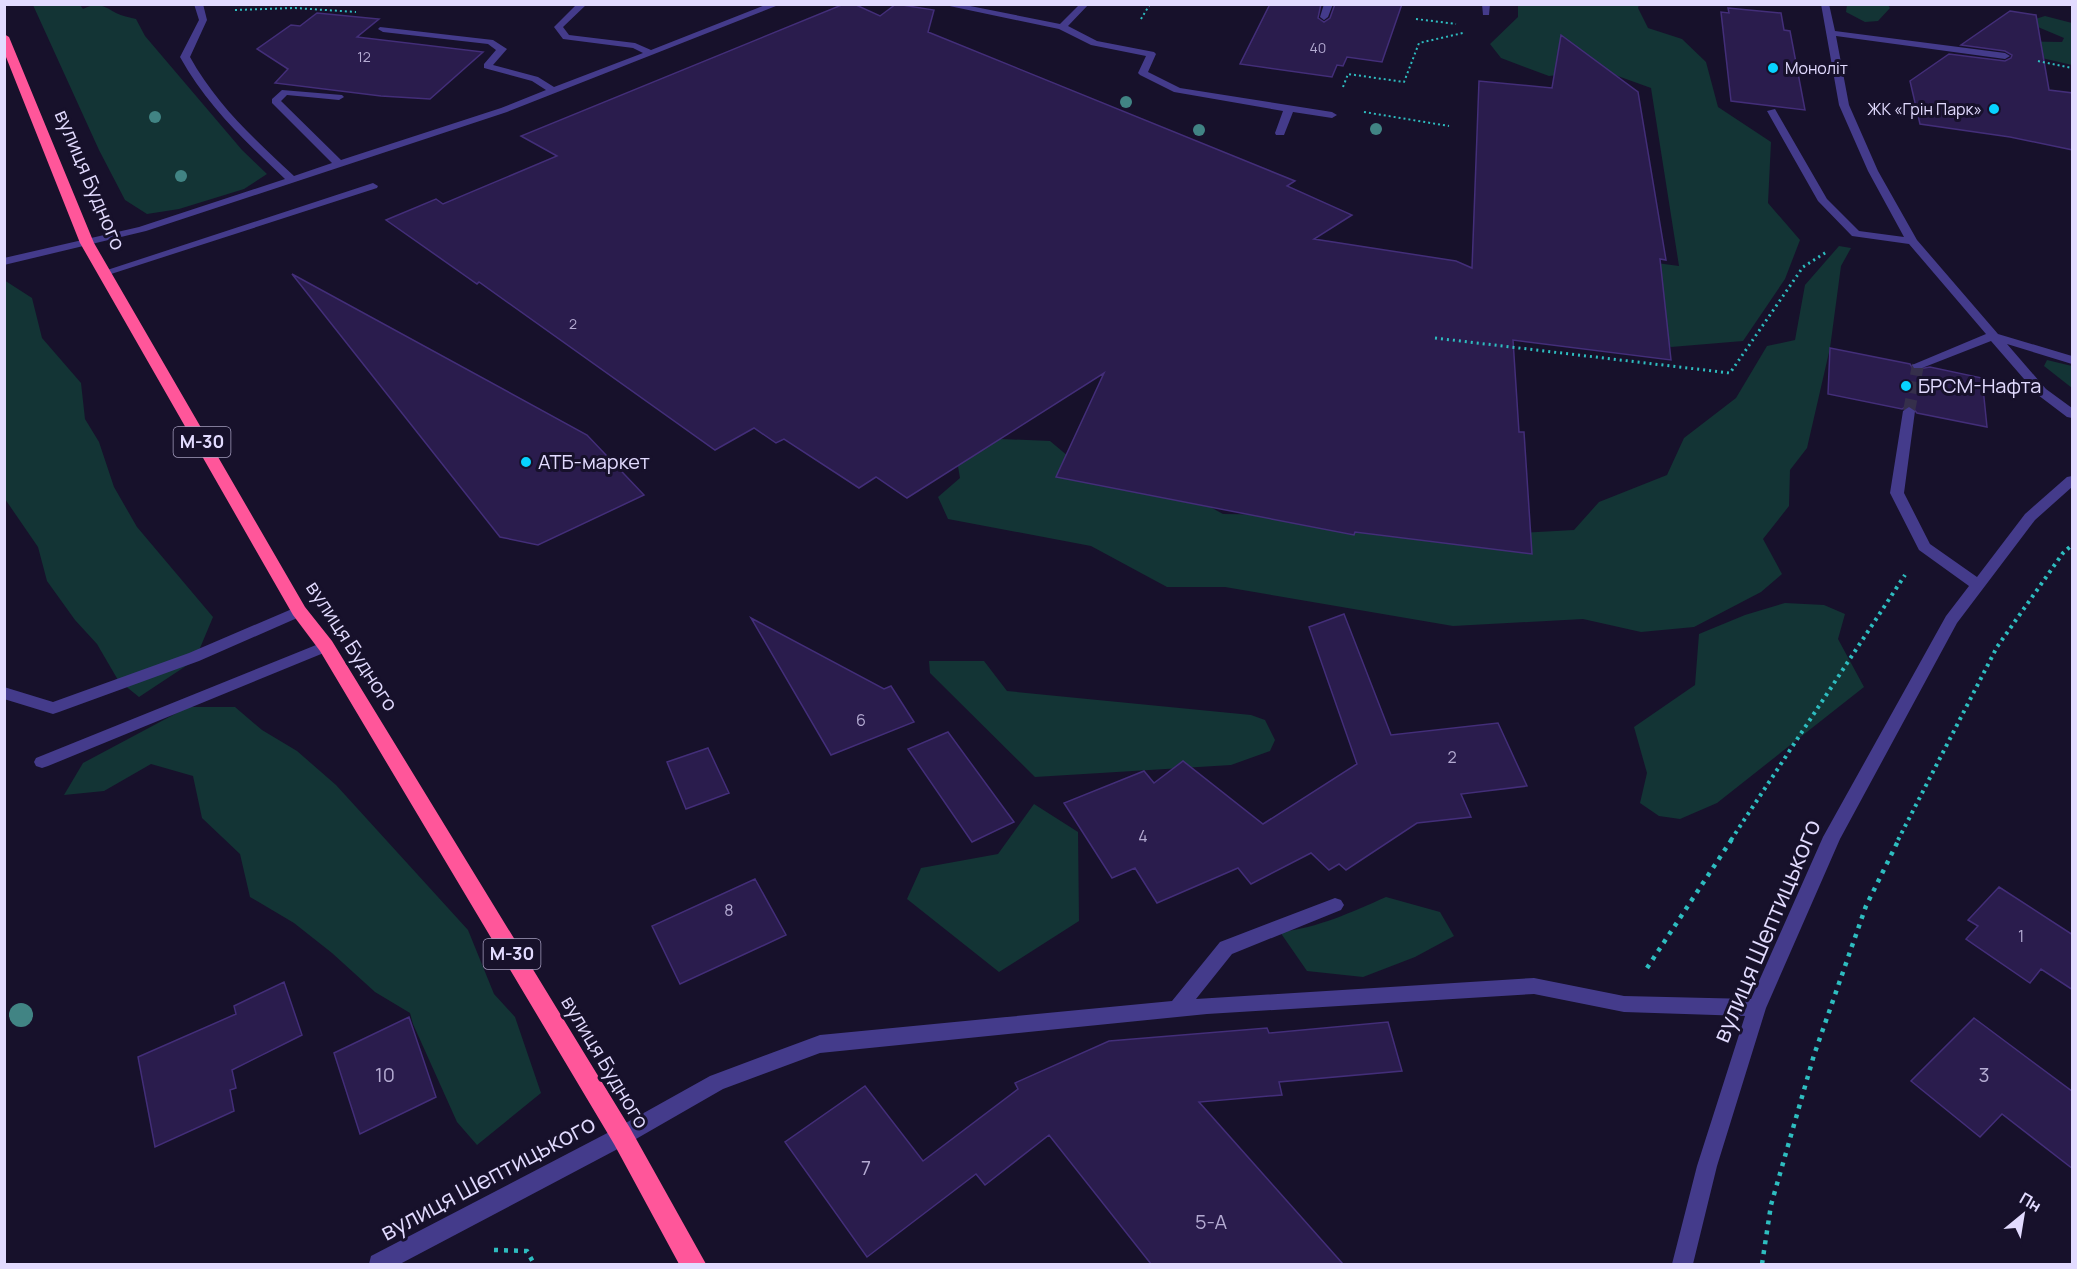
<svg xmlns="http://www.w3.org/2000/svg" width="2077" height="1269" font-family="Manrope,sans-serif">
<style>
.green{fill:#133435}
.building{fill:#2a1c4d;stroke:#432e79;stroke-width:1.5}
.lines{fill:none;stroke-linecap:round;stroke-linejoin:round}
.minor-tunnel{stroke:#352f4b;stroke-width:12;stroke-dasharray:12 6;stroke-linecap:butt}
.path-far3{stroke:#2ebdc0;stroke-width:2;stroke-dasharray:2 3;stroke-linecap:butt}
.path-far2{stroke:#2ebdc0;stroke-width:3;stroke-dasharray:2 4;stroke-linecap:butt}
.path-far1{stroke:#2ebdc0;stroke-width:4;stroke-dasharray:3 4.5;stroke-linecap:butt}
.path{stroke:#2ebdc0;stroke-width:4.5;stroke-dasharray:4 6;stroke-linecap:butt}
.minor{fill:#443b8b;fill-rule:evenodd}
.highway{fill:#ff569a;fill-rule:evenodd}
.tree{fill:#418484}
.poi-dot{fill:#07d3ff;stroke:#17112b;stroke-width:2}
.labels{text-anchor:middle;stroke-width:6;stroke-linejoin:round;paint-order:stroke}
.far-number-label{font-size:14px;fill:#b4abd2}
.far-poi-label{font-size:16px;fill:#e2dbff;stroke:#17112b;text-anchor:start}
.number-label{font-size:16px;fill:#b4abd2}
.shield{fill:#17112b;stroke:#a59ebf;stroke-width:1.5}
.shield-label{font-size:18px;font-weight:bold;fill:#e2dbff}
.street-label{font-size:20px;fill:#e2dbff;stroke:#17112b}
.poi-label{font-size:20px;fill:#e2dbff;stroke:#17112b;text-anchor:start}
.near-number-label{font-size:20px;fill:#b4abd2}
.near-street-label{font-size:24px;fill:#e2dbff;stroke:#17112b}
</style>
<rect width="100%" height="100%" fill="#17112b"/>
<!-- green -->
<path class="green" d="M33 5H80L83 9C98 1 104 6 116 13 122 16 129 17 136 19L145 36 242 150 267 174 244 189 179 209 147 214 125 200 99 150Z
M1518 5H1639L1638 8 1648 28 1682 39 1706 62 1718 107 1771 142 1768 203 1800 240 1785 279 1743 341 1671 347 1616 312 1634 260 1679 266 1651 88 1615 75 1593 71 1549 76 1501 58 1490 44 1518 17Z
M1847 5H1888L1890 8 1878 21 1865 22 1846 12Z
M2045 16 2072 23V65L2016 52 2010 41 2062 42 2064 38 2026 22Z
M1839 246 1851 248 1841 266 1830 348 1807 448 1790 470 1789 506 1763 539 1782 574 1761 592 1694 627 1641 632 1583 619 1453 626 1225 587H1167L1091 546 948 519 938 497 960 478 953 437 1050 441 1093 477 1157 478 1223 514 1371 516 1502 534 1574 530 1599 502 1667 475 1684 438 1736 398 1767 346 1795 340 1805 285Z
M4 280 32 298 42 338 81 383 85 419 99 442 114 487 137 527 213 617 195 660 139 697 118 680 97 644 75 620 47 581 38 547 5 499Z
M2047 360 2072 366V388L2044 366Z
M1785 603 1824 605 1845 614 1838 639 1864 687 1717 803 1680 819 1659 816 1640 803 1647 773 1634 727 1695 685 1699 634 1745 615Z
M929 661H984L1007 691 1251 715 1265 720 1275 740 1270 751 1231 765 1035 777 930 673Z
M188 707H235L262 730 297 751 336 785 468 930 494 994 515 1017 541 1093 477 1145 457 1122 413 1024 410 1013 375 992 332 953 294 923 250 897 240 854 202 818 193 776 151 764 104 791 64 795 83 763Z
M1034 804 1078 832 1079 921 999 972 907 899 921 868 998 854Z
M1386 897 1440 912 1454 936 1415 957 1363 977 1307 971 1280 932C1318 928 1352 912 1386 897Z"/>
<!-- building -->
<path class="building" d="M844 4H854L880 16 896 4 934 10 928 32 1295 181 1287 186 1352 215 1314 239 1456 261 1472 268 1479 81 1552 88 1561 35 1638 92 1666 260 1660 259 1671 360 1513 340 1519 432H1524L1532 554 1355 532 1354 535 1056 477 1104 373 907 498 876 477 859 488 784 439 776 443 754 428 715 450 479 282 477 284 386 220 436 199 443 204 557 156 521 136Z
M1270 4H1321L1318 18 1324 22 1330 18 1335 4H1402L1382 62 1347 57 1343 66 1337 65 1332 77 1240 64Z
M1728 8 1781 13 1784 30 1790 31 1805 110 1731 101 1721 12 1729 13Z
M2010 11 2036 15 2049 90 2073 93V150L2010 137 1920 124 1910 81 1949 54 2005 61 2011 58 2012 55 2005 51 1961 45Z
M317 13 379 19 357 37 483 52 430 99 381 96 275 83 288 69 257 49 291 25 300 26Z
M292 274 587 435 644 495 538 545 500 537Z
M1830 348 1910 364 1914 370 1930 367 1982 378 1987 427 1917 413 1910 405 1902 409 1828 394Z
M1344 614 1391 735 1498 723 1527 786 1461 794 1471 817 1417 823 1346 870 1339 864 1329 870 1311 853 1251 884 1238 868 1157 903 1135 868 1112 878 1064 803 1144 771 1154 783 1183 761 1263 824 1357 764 1309 627Z
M751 618 884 689 891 686 914 722 831 755Z
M948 732 1014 822 972 842 908 749Z
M708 748 729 793 686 809 667 762Z
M755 879 786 935 680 984 652 926Z
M1999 887 2073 935V990L2041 969 2030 983 1966 939 1978 926 1968 920Z
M284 982 302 1035 232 1070 236 1088 230 1090 234 1111 155 1147 138 1057 236 1014 234 1006Z
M409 1017 436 1097 360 1134 334 1053Z
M1974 1018 2073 1092V1169L2002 1114 1980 1137 1911 1081Z
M1388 1022 1402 1071 1279 1082 1282 1095 1199 1102 1343 1264H1151L1049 1135 985 1185 976 1174 867 1257 785 1142 865 1086 923 1161 1018 1089 1015 1083 1109 1041 1267 1028 1269 1033Z"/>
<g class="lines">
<!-- minor-tunnel -->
<path class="minor-tunnel" d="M1909 411 1918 365"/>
<!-- path-far3 -->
<path class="path-far3" d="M235 10 295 8 356 12
M1141 19 1150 4
M1416 19 1456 24
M2038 61 2072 68
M1343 87 1348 74 1404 82 1419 43 1463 33
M1364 112 1449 126"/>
<!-- path-far2 -->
<path class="path-far2" d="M1435 338 1730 373 1803 267 1828 251"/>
<!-- path-far1 -->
<path class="path-far1" d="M1731 840 1905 575
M1898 840 1997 647 2063 553 2072 545"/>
<!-- path -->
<path class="path" d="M1647 968 1732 839
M494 1250 527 1251 534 1264
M1762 1264 1771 1205 1814 1055 1866 906 1899 839"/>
<!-- minor -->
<path class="minor" d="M194 4H203L207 20 190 57C216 104 254 139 294 176L332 163 272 103V99L282 90 342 95 344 97 339 100 287 95 281 101 341 160 501 108 546 90 532 81 484 68V64L496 50 488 44 383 32 378 29 380 27 493 40 507 49 493 65 538 77 554 87 643 53 633 48 563 39 554 27 577 4H587L563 27 569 35 635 43 651 50 768 4H781L507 112 146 231 4 265V258L139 227 285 179C245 141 207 106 180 57L199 20Z
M940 4H960L1060 24 1080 4H1089L1068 26 1097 41 1154 52 1156 54 1148 72 1180 88 1332 112 1337 115 1332 118 1293 112 1284 135H1276L1275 133 1283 111 1174 92 1140 75 1138 73 1146 56 1091 45 1059 29Z
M1324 4H1333L1328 17 1324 20 1320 17Z
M1482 4H1490L1489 15H1483Z
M1821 4H1829L1835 31 2005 53 2010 56 2005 59 1836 36 1849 105 1878 171 1917 240 1998 334 2072 356V364L2007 344 2046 389 2072 408V418L2067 417 2038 395 1991 341 1922 368H1914L1912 365 1986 334 1909 244 1852 236 1818 201 1767 111 1775 109 1827 199 1859 231 1904 237 1868 171 1839 105Z
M373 183 378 186 377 188 108 275 104 276 98 273Z
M1909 407 1915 411 1904 493 1930 544 1977 577 2025 514 2067 477 2072 476V487L2035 520 1957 623 1840 839 1766 1008 1717 1166 1693 1264H1672L1697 1166 1745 1016 1624 1012 1534 994 1207 1014 820 1053 723 1089 629 1143 400 1264H369L371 1256 615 1129 710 1076 820 1035 1172 1001 1220 942 1335 898 1341 900 1344 905 1341 910 1232 954 1196 999 1534 978 1624 996 1751 999 1823 837 1946 616 1969 586 1919 550 1890 493 1903 411Z
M299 606 304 607 306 611 304 615 199 661 59 712 53 714 4 699V687L53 702 189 653Z
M326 641 331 642 334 646 331 650 48 766 42 768 36 766 34 762 36 758Z"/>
<!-- highway -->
<path class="highway" d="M4 34 9 37 94 243 305 607 332 641 630 1128 706 1264H679L614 1144 320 651 293 615 80 243 4 52Z"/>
</g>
<!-- trees -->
<g class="tree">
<circle cx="1126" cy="102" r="6"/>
<circle cx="155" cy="117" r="6"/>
<circle cx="1376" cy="129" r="6"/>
<circle cx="1199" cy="130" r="6"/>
<circle cx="181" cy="176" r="6"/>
<circle cx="21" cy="1015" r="12"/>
</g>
<!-- markers -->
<g class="poi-dot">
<circle cx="1773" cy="68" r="6"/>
<circle cx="1994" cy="109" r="6"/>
<circle cx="1906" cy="386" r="6"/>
<circle cx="526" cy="462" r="6"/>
</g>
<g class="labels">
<!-- far-number labels -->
<g class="far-number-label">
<text x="1318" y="53">40</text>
<text x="364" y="62">12</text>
<text x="573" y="329">2</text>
</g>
<!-- far-poi labels -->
<g class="far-poi-label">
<text x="1785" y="74">Моноліт</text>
<text x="1982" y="115" text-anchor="end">ЖК «Грін Парк»</text>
</g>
<!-- number labels -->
<g class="number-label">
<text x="861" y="726">6</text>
<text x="1452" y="763">2</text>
<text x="1143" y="842">4</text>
<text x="729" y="916">8</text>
<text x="2021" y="942">1</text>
</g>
<!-- shield labels -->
<g class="shield">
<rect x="173.5" y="427" width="57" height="30" rx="4.5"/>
<rect x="483.5" y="939" width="57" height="30" rx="4.5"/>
</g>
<g class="shield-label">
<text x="202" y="448">М-30</text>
<text x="512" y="960">М-30</text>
</g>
<!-- street labels -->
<g class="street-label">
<text transform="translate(90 180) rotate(67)" y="7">вулиця Будного</text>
<text transform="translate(352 646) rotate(57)" y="7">вулиця Будного</text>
<text transform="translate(605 1062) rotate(59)" y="7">вулиця Будного</text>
</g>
<!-- poi labels -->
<g class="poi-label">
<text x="1918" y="393">БРСМ-Нафта</text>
<text x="538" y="469">АТБ-маркет</text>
</g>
<!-- near-number labels -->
<g class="near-number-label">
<text x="385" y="1082">10</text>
<text x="1984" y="1082">3</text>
<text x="866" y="1175">7</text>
<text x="1211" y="1229">5-А</text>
</g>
<!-- near-street labels -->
<g class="near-street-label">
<text transform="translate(1767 931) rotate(-67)" y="8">вулиця Шептицького</text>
<text transform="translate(488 1178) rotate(-28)" y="8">вулиця Шептицького</text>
</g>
</g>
<!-- border -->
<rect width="2077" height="1269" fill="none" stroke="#e2dbff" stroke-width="12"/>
<!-- north arrow -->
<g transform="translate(2023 1215) rotate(30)" stroke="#17112b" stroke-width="4.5" paint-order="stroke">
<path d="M0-4.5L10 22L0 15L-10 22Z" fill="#e2dbff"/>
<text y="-9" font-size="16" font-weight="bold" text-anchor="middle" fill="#e2dbff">Пн</text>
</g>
</svg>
